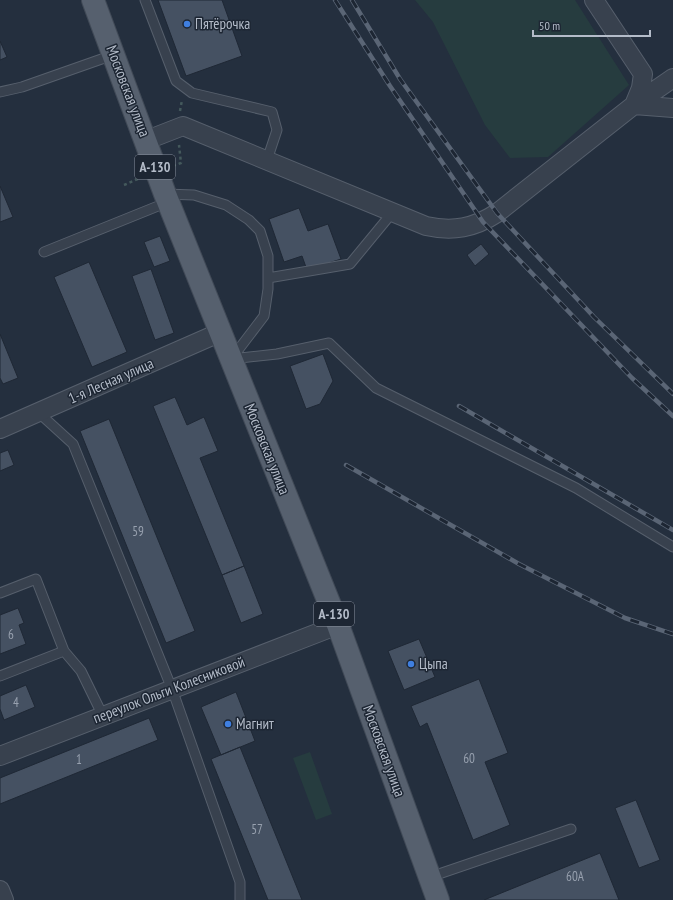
<svg xmlns="http://www.w3.org/2000/svg" width="673" height="900" font-family="'PT Sans Narrow',sans-serif">
<style>
.green{fill:#263c3f}
.building{fill:#455162;stroke:#1f2835}
.lines{fill:none;stroke-linecap:round;stroke-linejoin:round}
.service-casing{stroke:#565f6c;stroke-width:11}
.minor-casing{stroke:#565f6c;stroke-width:20}
.primary-casing{stroke:#414a57;stroke-width:24}
.path{stroke:#44595c;stroke-width:2.5;stroke-dasharray:3 3;stroke-linecap:butt}
.service{stroke:#38414e;stroke-width:9}
.minor{stroke:#38414e;stroke-width:18}
.primary{stroke:#56606e;stroke-width:22}
.rail-casing{stroke:#5a6575;stroke-width:4.5}
.rail{stroke:#1d2633;stroke-width:3;stroke-dasharray:9;stroke-linecap:butt}
.shop-dot{fill:#3f7fe0;stroke:#1d2633;stroke-width:1.5}
.labels{text-anchor:middle;stroke-width:3;stroke-linejoin:round;paint-order:stroke}
.number-label{font-size:13px;fill:#98a1af}
.shield{fill:#1d2633;stroke:#878f9c;stroke-width:1}
.shield-label{font-size:14px;font-weight:bold;fill:#b4bcc9}
.poi-label{font-size:15px;fill:#b4bcc9;stroke:#1d2633;text-anchor:start}
.street-label{font-size:15px;fill:#b4bcc9;stroke:#1d2633}
</style>
<rect width="100%" height="100%" fill="#242f3e"/>
<!-- green -->
<path class="green" d="M415 0H575L629 85 548 157 510 158 485 125 433 22Z
M310 752 332 814 316 820 293 758Z"/>
<!-- building -->
<path class="building" d="M158 0H222L242 56 186 76Z
M0 41 7 57 0 60Z
M0 186 13 217 0 222Z
M299 208 308 231 328 224 341 259 307 270 302 256 284 262 269 219Z
M160 236 170 261 154 267 144 242Z
M481 244 489 254 475 266 467 255Z
M89 262 127 352 92 367 54 277Z
M151 269 174 333 155 340 132 276Z
M0 334 18 378 3 384 0 378Z
M323 354 333 381 320 404 306 409 290 366Z
M175 397 187 425 204 417 218 451 200 458 244 566 222 575 153 406Z
M109 419 195 631 166 643 80 431Z
M8 450 14 465 0 471V453Z
M244 566 263 614 241 623 222 575Z
M18 608 24 623 19 625 26 644 0 654V615Z
M419 639 435 677 404 690 388 651Z
M479 679 508 753 485 762 510 825 473 840 427 723 420 727 411 706Z
M26 685 35 707 4 720 0 709V696Z
M236 692 255 741 221 755 201 707Z
M149 718 158 740 0 804V778Z
M240 747 302 900H268L211 759Z
M636 800 660 860 639 868 615 808Z
M600 853 619 900H484Z"/>
<g class="lines">
<!-- service casing -->
<g class="service-casing">
<path id="service" d="M145 0 176 81 192 93 272 112 277 130 267 160
M0 92 22 87 113 55
M165 194 194 195 226 205 249 220 260 231 268 256V289L264 316 232 358
M44 252 168 202
M268 278 350 264 392 213
M231 359 277 354 329 343 376 388 576 488 673 547
M39 413 73 444 172 689 240 882V900
M0 593 36 579 64 651 0 676
M64 651 81 671 103 716
M430 877 571 829"/>
</g>
<!-- minor casing -->
<g class="minor-casing">
<path id="minor" d="M594 0 643 74 641 88 634 105
M634 105 673 108
M147 140 183 126 426 226C453 232 474 228 497 213L634 105 673 78
M0 429 221 332
M0 756 338 625
M0 890 4 900"/>
</g>
<!-- primary casing -->
<g class="primary-casing">
<path id="primary" d="M93 0 165 194 338 625 438 900"/>
</g>
<!-- path -->
<path class="path" d="M180 111 182 100
M173 166 181 163 179 145
M124 185 140 178"/>
<!-- service -->
<use href="#service" class="service"/>
<!-- minor -->
<use href="#minor" class="minor"/>
<!-- primary -->
<use href="#primary" class="primary"/>
<!-- rail casing -->
<g class="rail-casing">
<path id="rail" d="M335 0 390 86 483 222 632 378 673 416
M352 0 400 79 497 213 594 317 673 394
M459 406 673 530
M346 465 519 564 625 618 673 634"/>
</g>
<!-- rail -->
<use href="#rail" class="rail"/>
</g>
<!-- markers -->
<g class="shop-dot">
<circle cx="187" cy="24" r="4"/>
<circle cx="411" cy="664" r="4"/>
<circle cx="228" cy="724" r="4"/>
</g>
<g class="labels">
<!-- number labels -->
<g class="number-label">
<text x="138" y="536">59</text>
<text x="11" y="639">6</text>
<text x="16" y="707">4</text>
<text x="469" y="763">60</text>
<text x="79" y="764">1</text>
<text x="257" y="834">57</text>
<text x="575" y="881">60А</text>
</g>
<!-- shield labels -->
<g class="shield">
<rect x="135" y="155" width="40" height="24" rx="3"/>
<rect x="314" y="602" width="40" height="24" rx="3"/>
</g>
<g class="shield-label">
<text x="155" y="172">А-130</text>
<text x="334" y="619">А-130</text>
</g>
<!-- poi labels -->
<g class="poi-label">
<text x="195" y="29">Пятёрочка</text>
<text x="419" y="669">Цыпа</text>
<text x="236" y="729">Магнит</text>
</g>
<!-- street labels -->
<g class="street-label">
<text transform="translate(128 91) rotate(69)" y="5">Московская улица</text>
<text transform="translate(111 381) rotate(-24)" y="5">1-я Лесная улица</text>
<text transform="translate(267 449) rotate(68)" y="5">Московская улица</text>
<text transform="translate(169 690) rotate(-21)" y="5">переулок Ольги Колесниковой</text>
<text transform="translate(384 751) rotate(70)" y="5">Московская улица</text>
</g>
</g>
<!-- scale -->
<path d="M533 30v6h117v-6" fill="none" stroke="#b4bcc9" stroke-width="2"/>
<text x="539" y="30" font-size="12" fill="#b4bcc9" stroke="#1d2633" stroke-width="3" paint-order="stroke">50 m</text>
</svg>
